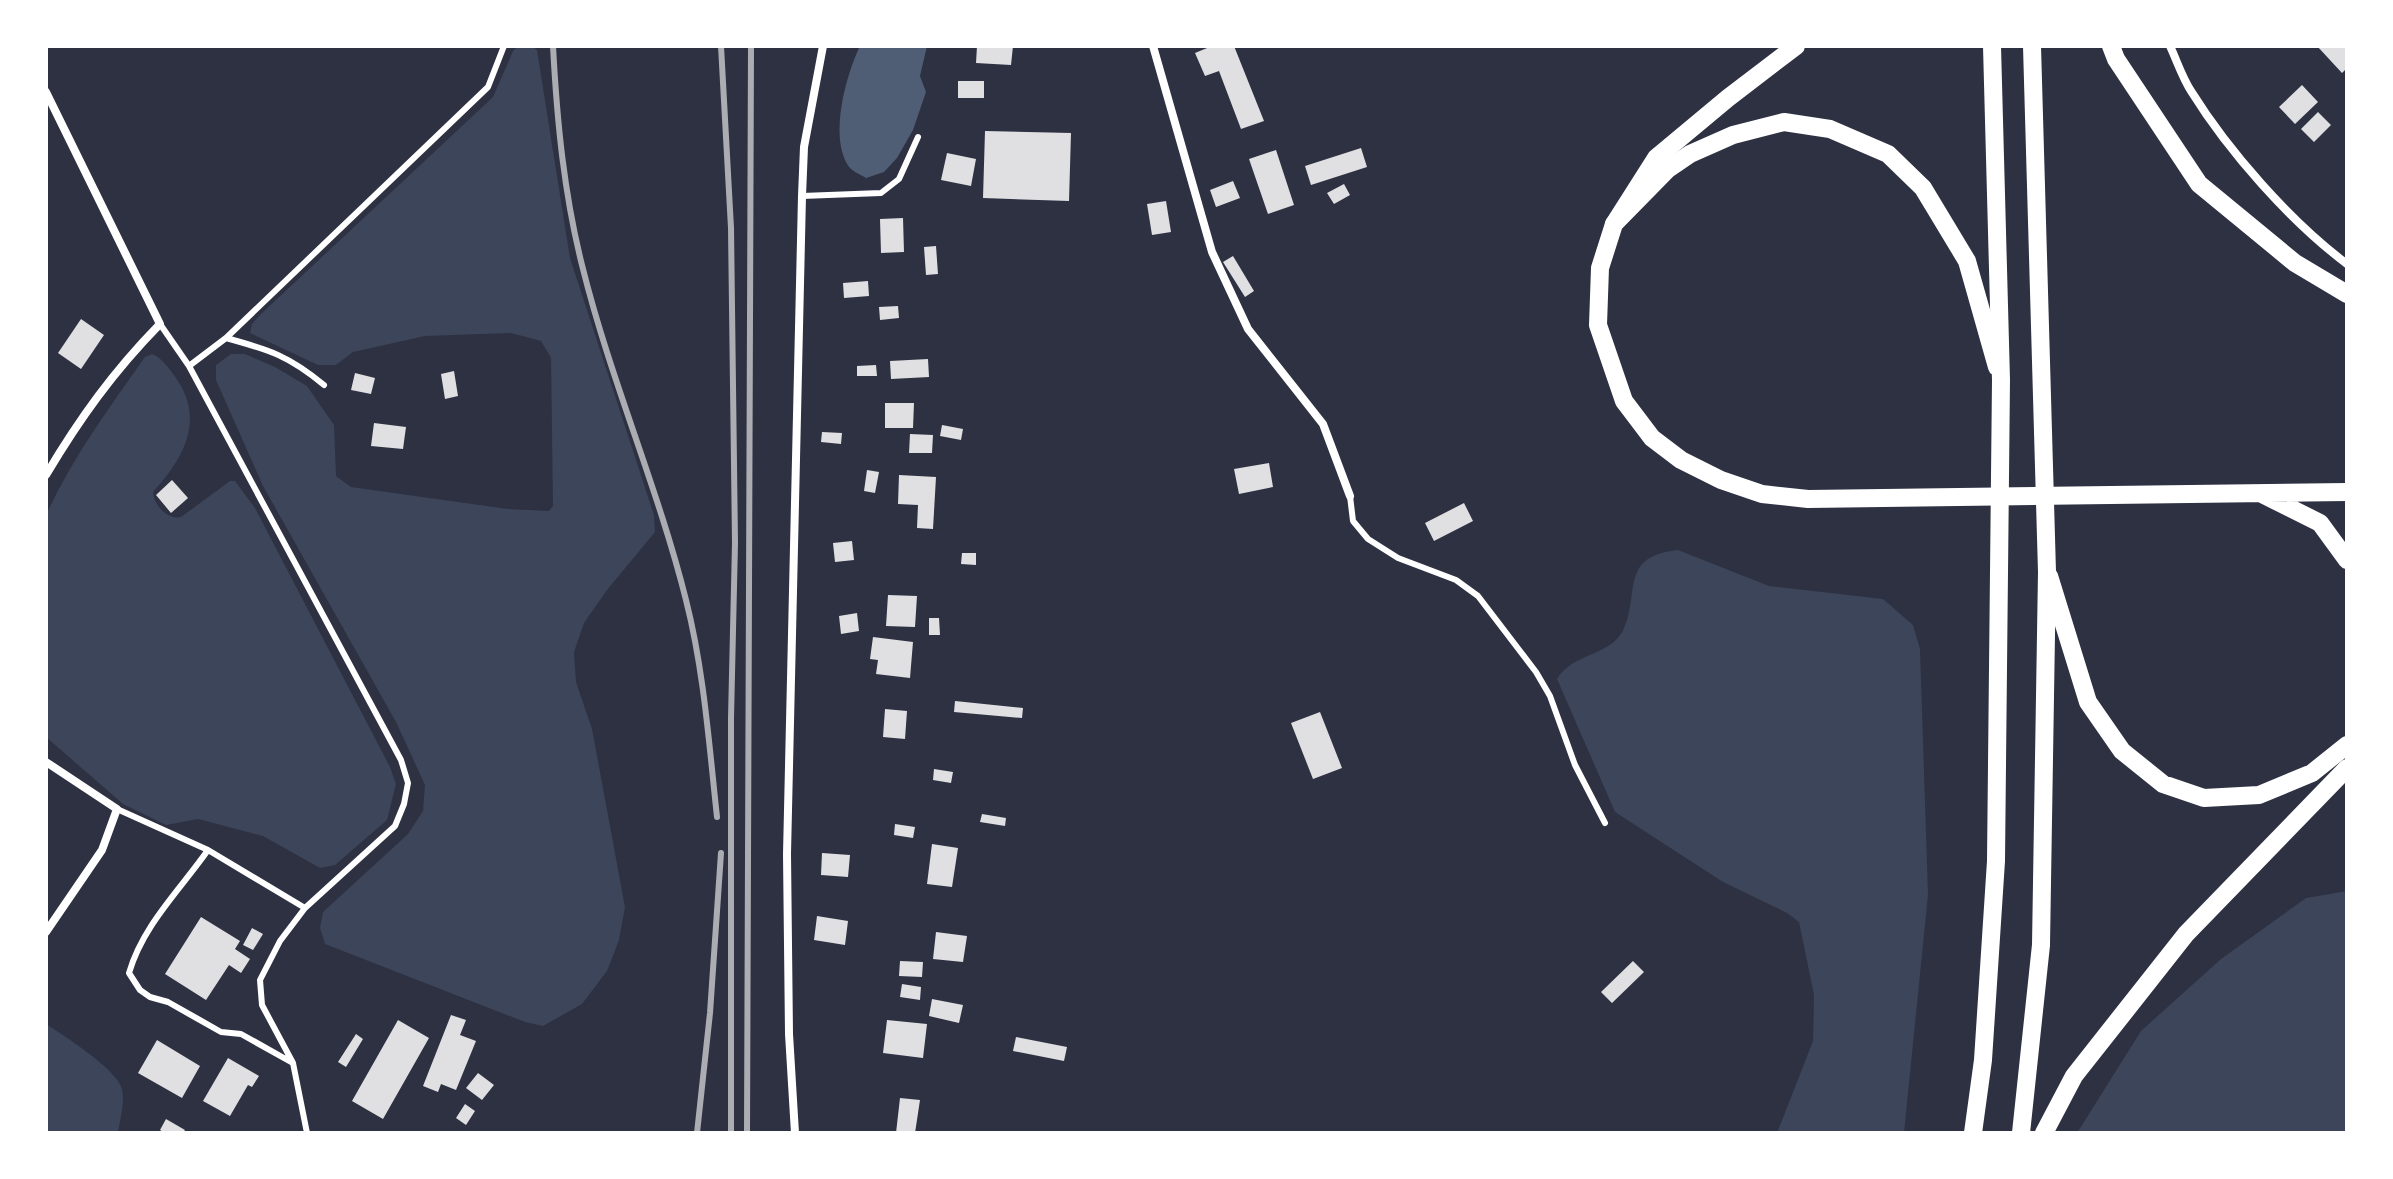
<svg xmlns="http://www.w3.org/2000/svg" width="2393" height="1179" font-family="Arial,sans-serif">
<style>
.green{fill:#3c4559}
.water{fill:#4f5d75}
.building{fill:#e0e0e3}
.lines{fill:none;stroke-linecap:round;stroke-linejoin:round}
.service{stroke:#fff;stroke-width:6}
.minor{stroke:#fff;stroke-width:8}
.primary{stroke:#fff;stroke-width:18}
.trunk{stroke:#fff;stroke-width:18}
.rail{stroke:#abadb3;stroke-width:6}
</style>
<rect width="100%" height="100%" fill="#2d3142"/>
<!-- green -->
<path class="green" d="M518 46H532L537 50 570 258 654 515 655 532 607 590 584 623 574 652 576 682 592 729 625 907 619 940 607 971 582 1004 543 1026 525 1022 325 944 320 928 323 912 408 834 423 811 425 785 396 722 263 486 216 380V365L231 354H245L275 367 307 386 334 425 336 476 351 487 508 509 549 511 553 506 551 358 541 341 511 333 425 336 353 352 336 365H318L250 333 252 324 261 314 493 97 513 51Z
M152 354C162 358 167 366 174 375 206 418 185 457 153 492 154 505 167 520 181 517L230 481H235L255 508 390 767 396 784 387 820 335 865 320 868 263 836 198 819 166 825 123 804 46 737V515C72 458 109 408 145 357Z
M1678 550 1769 586 1883 599 1913 625 1920 649 1928 895 1904 1133H1777L1813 1041 1814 995 1799 922 1787 913 1723 882 1615 812 1557 679C1573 652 1613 656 1624 628 1640 593 1619 556 1678 550Z
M2347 891V1133H2077L2141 1031 2221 959 2306 898Z
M46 1024C63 1035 118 1070 122 1089 125 1104 120 1119 118 1133H46Z"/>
<!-- water -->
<path class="water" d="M860 46H927L920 76 926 92 913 130 897 158 884 172 866 178C861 175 854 172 850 168 828 139 846 75 860 46Z"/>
<!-- building -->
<path class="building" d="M977 46H1013L1011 65 976 63Z
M1212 46H1234L1264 121 1241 129 1219 71 1205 76 1195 53Z
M2317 46H2347V68L2342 73Z
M958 81H984V98H958Z
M2302 85 2318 102 2295 124 2279 107Z
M2318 112 2331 125 2314 142 2301 129Z
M985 131 1071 133 1069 201 983 198Z
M1361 148 1367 167 1311 185 1305 166Z
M1276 150 1294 205 1268 214 1249 159Z
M947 153 976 159 971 186 941 180Z
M1233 181 1240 198 1216 207 1210 190Z
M1344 184 1350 195 1334 204 1327 193Z
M1166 201 1171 232 1152 235 1147 204Z
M903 218 904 252 881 253 880 219Z
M936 246 938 274 926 275 924 247Z
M1233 256 1254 291 1245 297 1223 262Z
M868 281 869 296 844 298 843 283Z
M898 306 899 318 880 320 879 307Z
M81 319 104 335 81 369 58 353Z
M928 359 929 377 891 379 890 361Z
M876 365 877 376H857V366Z
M454 371 458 396 445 399 441 374Z
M355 373 375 378 371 394 351 390Z
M885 403H914L913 428H885Z
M374 423 406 427 403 449 371 446Z
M942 425 963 429 961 440 940 436Z
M822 432 842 433 841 444 821 442Z
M910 434 933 435 932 453H909Z
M1269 463 1273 487 1239 494 1234 469Z
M867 470 879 472 875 493 864 491Z
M899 475 936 477 933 529 917 528 918 505 898 504Z
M172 480 188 498 171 513 156 495Z
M1464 503 1473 521 1434 541 1425 523Z
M852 541 854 560 835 562 833 543Z
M962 553H976V565L961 564Z
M888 595 917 596 915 627 886 626Z
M857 613 859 631 841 634 839 616Z
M929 618H939L940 635H929Z
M873 637 913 642 910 678 876 674 878 660 870 659Z
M955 701 1023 708 1022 718 954 712Z
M885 709 907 711 905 739 883 737Z
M1320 712 1342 768 1313 779 1291 723Z
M934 769 953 772 951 783 933 780Z
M982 814 1006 818 1005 826 980 822Z
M895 824 915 827 913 838 894 835Z
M932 844 958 848 952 887 927 884Z
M822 853 850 855 848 877 821 875Z
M817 916 848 921 845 945 814 940Z
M201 917 240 941 235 949 250 959 241 973 229 965 206 1000 165 974Z
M252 928 263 934 253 950 243 945Z
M936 932 967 936 963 962 933 959Z
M900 961 923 962 922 977 899 976Z
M1633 961 1644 972 1612 1003 1601 992Z
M902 984 921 987 920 1000 900 997Z
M932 999 963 1005 959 1023 929 1016Z
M451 1015 466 1020 460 1035 476 1041 456 1090 441 1084 438 1092 423 1086Z
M398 1020 429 1038 383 1119 352 1101Z
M887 1020 927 1024 923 1058 883 1053Z
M356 1034 363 1039 346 1067 338 1062Z
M1016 1037 1067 1047 1064 1061 1013 1051Z
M157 1040 200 1066 182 1098 138 1073Z
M228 1058 259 1076 252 1087 248 1085 230 1116 203 1101Z
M478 1073 494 1085 482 1100 466 1088Z
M900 1098 920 1100 915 1133H896Z
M465 1104 475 1111 466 1125 456 1118Z
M166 1119 185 1130 183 1133H165L160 1130Z"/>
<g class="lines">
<!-- service -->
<path class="service" d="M802 196 881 193 899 179 918 137
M160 324 189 366 401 760 408 783 404 804 395 826 305 908 280 941 260 980 262 1005 293 1063 307 1133
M226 338C270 350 289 356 324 385
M189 366 226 338 488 87 504 46
M1350 496 1353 521 1368 539 1398 558 1456 580 1478 596 1536 672 1550 696 1575 765 1605 823
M117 809 208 850 305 908
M208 850C180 890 143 925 129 973L140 990 150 997 168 1002 221 1032 241 1034 291 1062"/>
<!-- minor -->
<path class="minor" d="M1153 46 1212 252 1248 329 1323 424 1350 496
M2170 46C2177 61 2182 77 2191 91 2229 152 2290 221 2347 264
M46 92 160 324C113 372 80 418 46 475
M46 762 117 809 102 850 46 932
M795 1133 789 1034 787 854 802 196 804 147 823 46"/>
<!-- primary -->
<path class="primary" d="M2111 46 2116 59 2199 184 2295 263 2347 294
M1997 367 1967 261 1923 188 1888 154 1830 129 1784 122 1733 135 1690 154 1668 169 1614 224 1600 268 1598 325 1624 401 1652 438 1681 460 1721 480 1762 494 1808 499 2347 492
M2262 494 2320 523 2347 560
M2049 576 2088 702 2122 751 2163 784 2204 798 2259 795 2312 773 2347 745"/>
<!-- trunk -->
<path class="trunk" d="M1614 224 1656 158 1728 98 1796 46
M1973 1133 1983 1060 1996 861 2001 380 1992 46
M2021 1133 2041 945 2047 572 2032 46
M2044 1133 2074 1076 2186 934 2347 768"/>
<!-- rail -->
<path class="rail" d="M553 46C557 121 564 195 583 269 611 381 658 488 686 600 704 671 709 744 717 817
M721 46 731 228 735 543 731 718V1133
M697 1133 710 1013 721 853
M747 1133 751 46"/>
</g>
<!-- border -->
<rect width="2393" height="1179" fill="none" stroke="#ffffff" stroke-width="96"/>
</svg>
